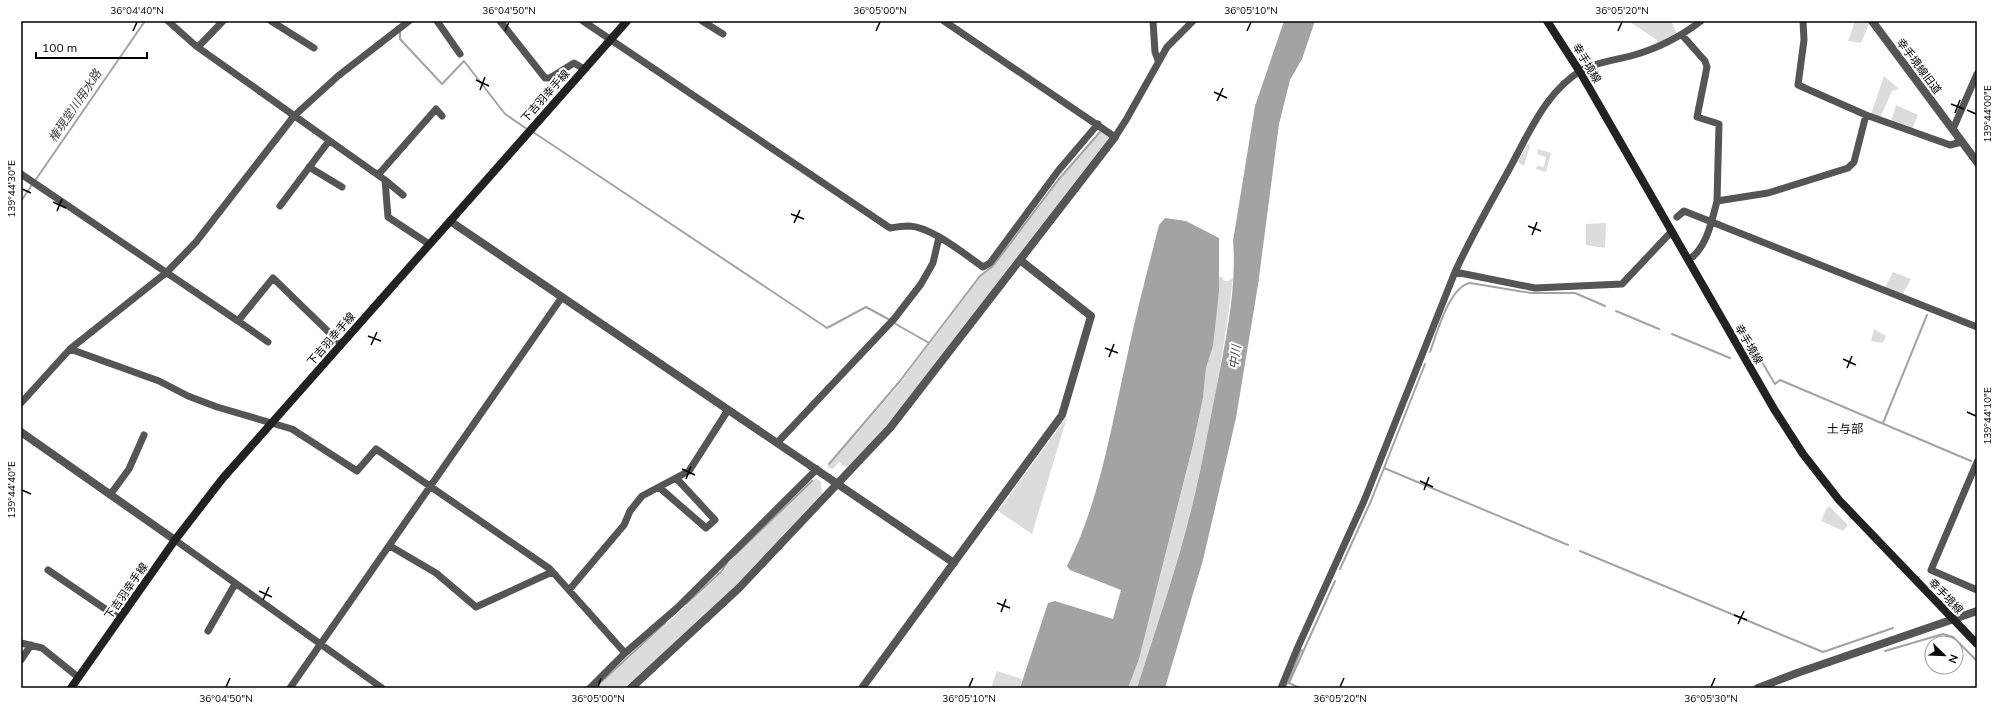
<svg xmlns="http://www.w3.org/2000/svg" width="1998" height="709" font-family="Mulish,'Noto Sans JP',sans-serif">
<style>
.green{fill:#dcdcdc}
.water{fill:#a3a3a3}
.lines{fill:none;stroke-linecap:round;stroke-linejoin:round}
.stream{stroke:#a3a3a3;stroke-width:2}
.minor{stroke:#555;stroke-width:7}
.tertiary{stroke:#555;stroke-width:8}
.secondary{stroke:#222;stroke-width:8}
.ticks{fill:none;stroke:#000;stroke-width:1.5}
.labels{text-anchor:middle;stroke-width:4;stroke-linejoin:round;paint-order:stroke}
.street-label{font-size:11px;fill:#000;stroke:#fff}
.water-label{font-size:12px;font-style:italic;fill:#444;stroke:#fff}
.neighbourhood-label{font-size:12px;fill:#000;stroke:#fff}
.neatline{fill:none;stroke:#000;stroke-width:1.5}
.ticks-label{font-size:10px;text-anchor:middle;fill:#000}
</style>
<rect width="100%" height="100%" fill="#fff"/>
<!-- green -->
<path class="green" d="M1631 21H1671L1677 34 1658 44 1657 40 1630 22Z
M1855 21H1867L1869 24 1861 43 1848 41Z
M1884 76 1899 89 1892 91 1880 118 1871 114Z
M1896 105 1918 115 1912 129 1891 121Z
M1102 131 1107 135 1108 139 886 427 847 468 839 462 833 469 827 467 898 386 981 276 994 266 1055 185Z
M1528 144 1530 145 1524 166 1518 162Z
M1538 149 1551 153 1546 172 1536 169 1537 166 1544 167 1546 157 1537 154Z
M1606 223 1605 248 1586 245V224Z
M1893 272 1911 279 1902 295 1885 287Z
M1219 277H1222L1224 281H1228L1233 278 1232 286C1223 354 1212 421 1196 488 1181 556 1158 622 1137 688H1128L1139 659 1193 445 1203 398 1206 368 1213 346Z
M1874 329 1886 336 1883 343 1871 341Z
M1067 417 1032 534 998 511Z
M816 478 821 482 822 494 739 582 626 688H596L722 573 728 563Z
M1829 506 1848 525 1843 531 1821 521 1826 509Z
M997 671 1022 679 1020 688H991Z"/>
<!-- water -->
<path class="water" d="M1284 21H1315L1302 59 1290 80 1279 124 1258 285 1236 418 1203 560 1165 688H1137C1156 628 1177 568 1192 506 1202 466 1209 425 1217 385 1226 339 1237 287 1233 241L1255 106Z
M1165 218 1186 221 1219 238V291L1213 346 1206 368 1203 398 1193 445 1139 659 1128 688H1020L1048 603 1055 601 1113 619 1121 590 1070 570 1067 566C1100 501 1111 427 1127 357 1136 313 1148 269 1159 225Z"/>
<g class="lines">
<!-- stream -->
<path class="stream" d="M400 30V39L442 84 464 61 505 114 527 129
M533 132 827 328 866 307 890 320
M21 201 145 21
M1616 311 1659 329
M894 323 929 343
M1672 334 1730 358
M1753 347 1775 384 1780 380 1971 461
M1430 352C1437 333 1449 287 1470 283L1531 293H1575L1605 306
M1883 423 1927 315
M829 464 900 381 980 276 993 266 1059 179 1100 132
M1384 468 1568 545
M1580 551 1823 652 1893 628
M735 555 812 481
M1340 569 1371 501 1425 364
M686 604 721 572 727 563
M1885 651 1943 634 1953 637 1977 661
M598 685 665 623
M1285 688 1301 650 1303 651
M1300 688 1289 683 1335 581"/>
<!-- minor -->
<path class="minor" d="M168 21 196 46 385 180 388 217 429 244
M271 21 314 48
M437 21 460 54
M500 21 545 78H550L574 63 584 69
M583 21 890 228C896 227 903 226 909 226 932 227 964 254 983 267L990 263 1058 171 1098 124
M702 21 723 34
M944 21 1115 137 1126 120 1167 47 1193 21
M1153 21 1155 52 1158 60
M1803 21 1804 40 1798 85 1866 115 1950 145 1962 142
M1682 35 1705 61 1707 67 1697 117 1719 124 1717 201
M198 47 223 21
M1953 129 1977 74
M309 167 342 187
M21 174 238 321 273 278 341 344
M378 175 436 109 442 116
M385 180 403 195
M280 206 329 141
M1677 217 1684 211 1977 327
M1688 260C1706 250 1712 221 1717 201L1768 193 1848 168 1854 162 1866 115
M1455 272 1535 288 1622 284 1672 231
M238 321 268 342
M70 349 159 381 188 396 217 407 292 429 357 471 376 449 550 569 625 653
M21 403 70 349 167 272 196 242 294 116 338 76 409 21
M777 443 894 319 921 284 933 263 939 237
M1977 462 1931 570 1977 590
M660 488 706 528 715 520 677 479
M110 495 129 469 144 435
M175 540 382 688
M390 546 436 573 476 607 552 572
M48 570 120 619
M569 590 624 525 630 511 642 496 689 471 728 410
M208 631 235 584
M21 643 42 648 78 677
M21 660 31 645
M290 688 562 297
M590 688 625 653 677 608 817 469
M1281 688 1297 649 1364 501 1455 272C1470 239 1488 207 1506 175 1527 138 1545 90 1584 69 1600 61 1617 60 1634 55 1659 48 1680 37 1701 21"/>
<!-- tertiary -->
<path class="tertiary" d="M1872 21 1977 162
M450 221 954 563
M21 432 175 540
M631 688 739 588 890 428 1115 137
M862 688 1062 415 1091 316 1020 260
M1758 688 1797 673 1977 611"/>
<!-- secondary -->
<path class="secondary" d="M1547 21 1580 72 1774 409 1803 454 1839 500 1977 644
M71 688 175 540 223 478 627 21"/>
</g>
<!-- ticks -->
<path class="ticks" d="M133 31 137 22M505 31 509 22M876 31 880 22M1247 31 1251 22M1618 31 1622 22M476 80 489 86M480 90 485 77M1214 92 1227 98M1217 101 1223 88M1951 104 1964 109M1967 110 1976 114M1955 113 1960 100M22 189 31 193M53 202 66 208M57 211 62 199M791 214 804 219M794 223 800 210M1528 226 1541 231M1532 235 1537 222M368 336 381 341M371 345 377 332M1105 348 1118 353M1109 357 1114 344M1843 359 1856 365M1847 368 1852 356M1967 412 1976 416M682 469 695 475M686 479 691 466M1420 481 1433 487M22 490 31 494M1424 490 1429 477M259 591 272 597M263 600 269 587M997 603 1010 608M1001 612 1006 599M1734 615 1747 620M1738 624 1744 611M226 687 230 678M598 687 601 678M969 687 973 678M1340 687 1344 678M1711 687 1715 678"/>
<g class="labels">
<!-- street labels -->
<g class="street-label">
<text transform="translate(1587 63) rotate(59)" y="4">幸手境線</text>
<text transform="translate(1919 66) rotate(53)" y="4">幸手境線旧道</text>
<text transform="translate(545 96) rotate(-48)" y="4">下吉羽幸手線</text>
<text transform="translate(331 339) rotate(-49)" y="4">下吉羽幸手線</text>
<text transform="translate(1749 344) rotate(60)" y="4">幸手境線</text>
<text transform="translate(126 591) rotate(-55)" y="4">下吉羽幸手線</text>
<text transform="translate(1946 596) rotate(46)" y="4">幸手境線</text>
</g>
<!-- water labels -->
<g class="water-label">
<text transform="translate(75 106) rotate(-56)" y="4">権現堂川用水路</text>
<text transform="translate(1235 357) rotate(-83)" y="4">中川</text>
</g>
<!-- neighbourhood labels -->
<g class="neighbourhood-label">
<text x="1845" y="433">土与部</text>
</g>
</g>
<!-- border -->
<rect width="1998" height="709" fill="none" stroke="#ffffff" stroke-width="44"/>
<!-- north arrow -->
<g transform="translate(1944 655) rotate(113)"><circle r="19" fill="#ffffff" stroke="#999999"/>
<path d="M0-3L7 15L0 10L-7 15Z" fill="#000000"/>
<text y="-6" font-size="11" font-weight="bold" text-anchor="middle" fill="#000000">N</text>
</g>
<!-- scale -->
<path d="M36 52v6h111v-6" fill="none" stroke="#000000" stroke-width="2"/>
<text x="42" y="52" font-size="12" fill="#000000" stroke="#ffffff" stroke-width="3" paint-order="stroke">100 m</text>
<rect x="22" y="22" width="1954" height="665" class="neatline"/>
<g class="ticks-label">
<text x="137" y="14">36°04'40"N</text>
<text x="509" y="14">36°04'50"N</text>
<text x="880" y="14">36°05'00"N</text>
<text x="1251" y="14">36°05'10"N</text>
<text x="1622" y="14">36°05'20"N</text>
<text transform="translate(1987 114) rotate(-90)" y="4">139°44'00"E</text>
<text transform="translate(11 189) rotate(-90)" y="4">139°44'30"E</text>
<text transform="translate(1987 416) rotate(-90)" y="4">139°44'10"E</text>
<text transform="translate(11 490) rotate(-90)" y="4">139°44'40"E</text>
<text x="226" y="702">36°04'50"N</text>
<text x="598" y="702">36°05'00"N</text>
<text x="969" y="702">36°05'10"N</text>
<text x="1340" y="702">36°05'20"N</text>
<text x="1711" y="702">36°05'30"N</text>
</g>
</svg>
